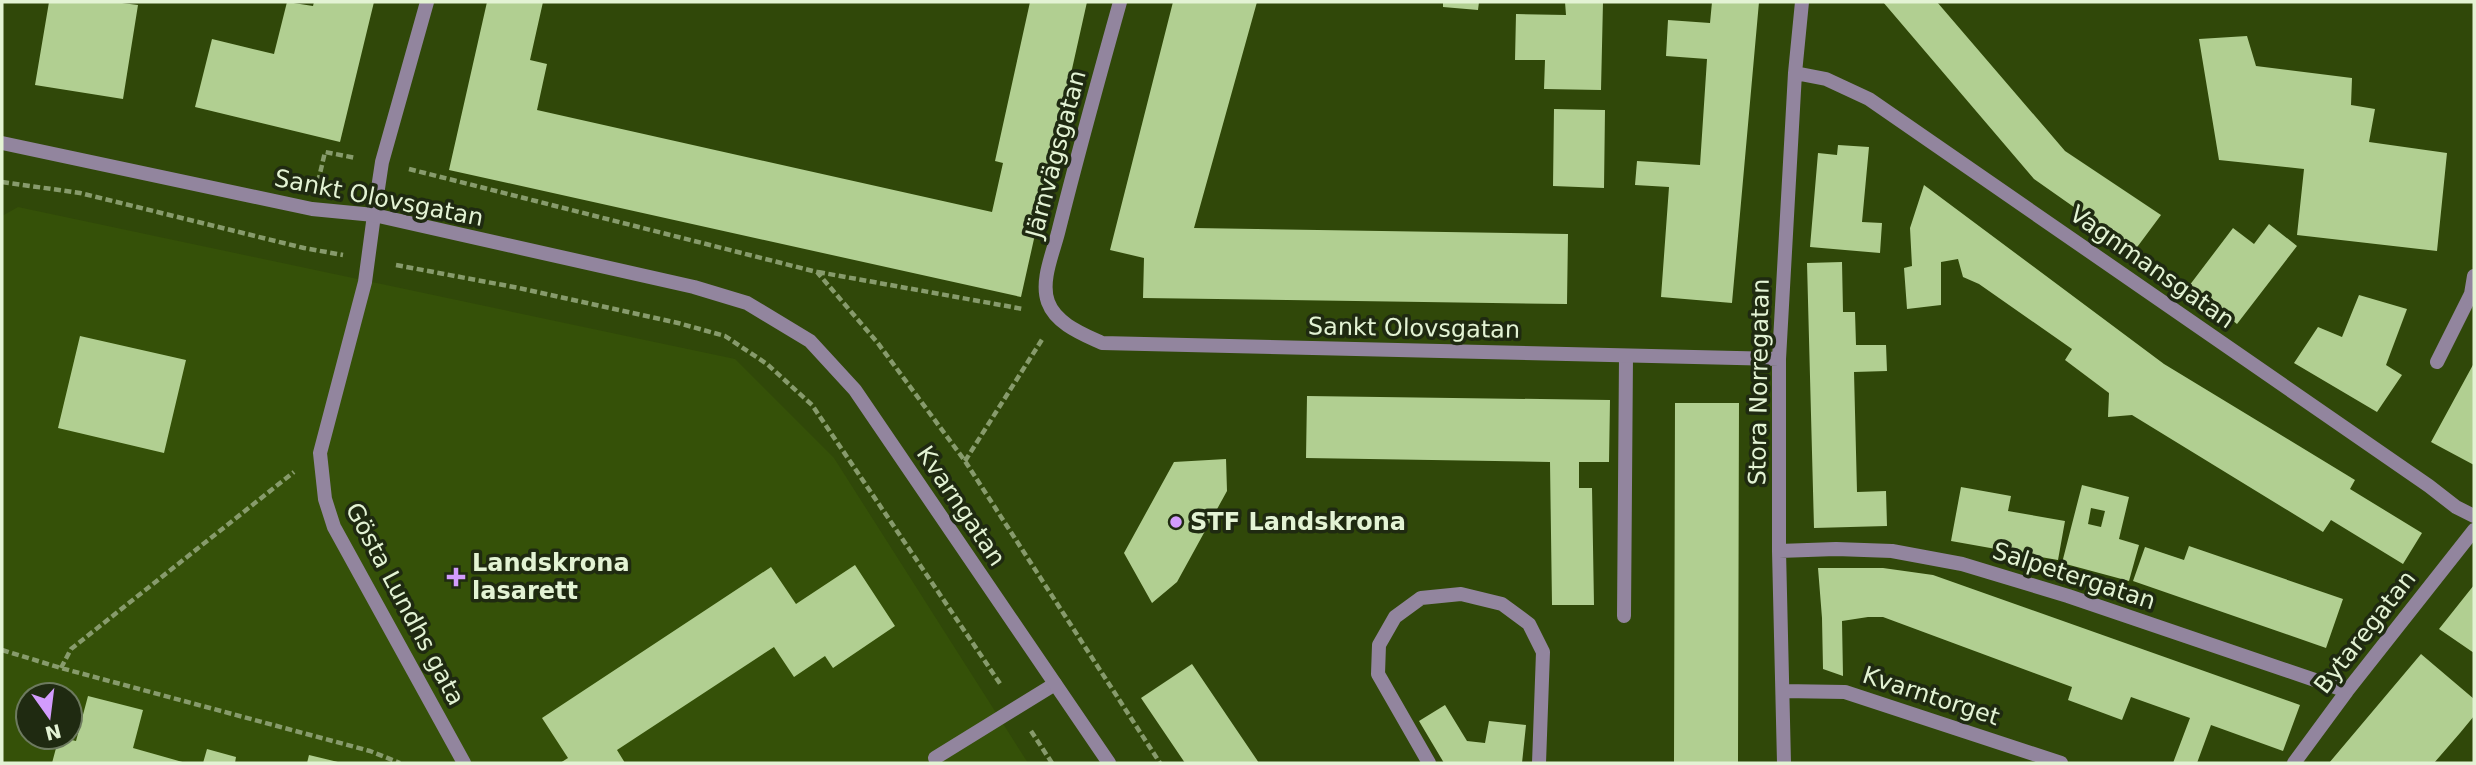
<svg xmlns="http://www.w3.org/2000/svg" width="2476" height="765" font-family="'DejaVu Sans',sans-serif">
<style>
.built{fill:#355108;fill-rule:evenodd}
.building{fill:#b1cf91;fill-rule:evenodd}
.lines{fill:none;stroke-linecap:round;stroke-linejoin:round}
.path{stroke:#879b6c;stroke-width:4.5;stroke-dasharray:7 3.5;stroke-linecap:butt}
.lane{stroke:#92859e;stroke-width:14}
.street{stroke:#92859e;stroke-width:14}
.poi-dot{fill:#d39cfd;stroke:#1f2a11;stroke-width:2.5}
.labels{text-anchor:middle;stroke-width:7;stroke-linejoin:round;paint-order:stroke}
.street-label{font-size:24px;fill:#e3f3d4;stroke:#1f2a11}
.poi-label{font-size:24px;font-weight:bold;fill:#e3f3d4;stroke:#1f2a11;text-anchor:start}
</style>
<rect width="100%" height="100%" fill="#304809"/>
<!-- built -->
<path class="built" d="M18 207 735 359 834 458 1028 763H2V216ZM28 695H70V737H28Z"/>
<!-- building -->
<path class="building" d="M49 2H114L138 5 123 99 35 85Z
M287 2 313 6 314 2H374L340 142 195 107 212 39 274 54Z
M487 2H543L530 60 547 64 537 110 992 212 1003 163 995 161 1030 2H1087L1021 297 449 170Z
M1173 2H1257L1194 228 1568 234 1567 304 1143 298 1144 258 1110 250Z
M1443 2H1479L1478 10 1443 7Z
M1565 2H1603L1601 90 1544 89 1545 60H1515L1516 14 1566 15Z
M1712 2H1759L1732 303 1661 297 1669 187 1635 185 1637 161 1700 165 1707 59 1666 56 1668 20 1710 23Z
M1883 2H1937L2065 151 2161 215 2135 250 2034 179Z
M2247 36 2256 66 2352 78 2351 105 2375 109 2369 142 2447 153 2437 251 2297 235 2304 169 2219 160 2199 39Z
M1554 109 1605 110 1604 188 1553 186Z
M1838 145 1869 147 1862 222 1882 223 1880 253 1810 247 1818 153 1837 155Z
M1924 185 2164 364 2355 480 2350 489 2422 533 2403 564 2331 520 2323 532 2132 415 2108 417 2109 393 2065 360 2072 349 1979 284 1963 277 1958 259 1941 262V305L1907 309 1904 268 1912 266 1910 228Z
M2269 224 2297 246 2237 324 2189 286 2233 228 2254 244Z
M1842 262 1843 312H1855L1856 345H1886L1887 371 1854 372 1857 492 1886 491 1887 526 1814 528 1807 263Z
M2359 295 2407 309 2386 365 2402 375 2377 412 2294 363 2318 327 2342 337Z
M80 336 186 360 164 453 58 428Z
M2474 363V465L2431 442Z
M1307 396 1610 400 1609 462H1579V488H1592L1594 605H1552L1550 462 1306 458Z
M1675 403H1739L1738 763H1674Z
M1226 459 1227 491 1177 582 1152 603 1124 553 1174 462Z
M2082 485 2129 497 2119 539 2139 545 2129 581 2062 563ZM2091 508 2105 511 2101 527 2088 524Z
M1961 487 2011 496 2008 511 2065 521 2058 560 1951 541Z
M2189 546 2343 599 2326 648 2133 581 2145 547 2184 560Z
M855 565 895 626 833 668 825 656 794 677 774 647 617 750 625 763H560L568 758 542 718 771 567 796 604Z
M1818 568H1883L1933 575 2300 705 2283 751 2211 725 2197 763H2173L2190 718 2131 697 2122 720 2068 700 2072 687 1883 617H1868L1842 621 1843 676 1823 669 1822 618Z
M2474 585V653L2439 629Z
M2421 654 2474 699V716L2460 733 2434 763H2329Z
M1192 664 1238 732 1259 763H1185L1141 698Z
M88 696 143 710 133 748 186 763H52L59 737 76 741Z
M1445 705 1467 741 1485 743 1489 721 1526 725 1522 763H1444L1419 721Z
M207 749 236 757 235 763H203Z
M309 755 338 762V763H307Z"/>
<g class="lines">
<!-- path -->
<path class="path" d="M409 169 817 272 877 342 965 461 1160 763
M2 182 80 193 304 248 343 255
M318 182 325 152 356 158
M396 265 519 288 678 323 725 336 767 364 812 405 1001 685
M818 272 1023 309
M965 461 1043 338
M2 650 61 668 370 751 400 763
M61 668 71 649 294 472
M1031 731 1052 763"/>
<!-- lane -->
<path class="lane" d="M374 215 365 282 320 453 325 499 334 527 464 763
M1624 616 1626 356
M935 758 1055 684"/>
<!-- street -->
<path class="street" d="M1120 2C1099 77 1078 153 1059 229 1054 251 1040 280 1048 302 1056 324 1083 334 1102 343L1779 359
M1795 73 1826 79 1869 99 2429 486 2456 507 2474 516
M2 143 312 209 374 215 694 287 747 303 810 341 855 390 1109 763
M374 215 382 162 427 2
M2437 362 2471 294 2474 276
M1779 551 1836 549 1892 551 1962 564 2068 596 2347 691
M1783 691 1845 692 2061 763
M1429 763 1378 674 1379 645 1395 617 1421 598 1461 594 1502 604 1529 624 1543 652 1539 763
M1784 763 1779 551V359L1795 73 1802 2
M2294 763 2347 691 2474 530"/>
</g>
<!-- markers -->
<g class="poi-dot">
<circle cx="1176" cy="522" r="7"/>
<path d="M452.5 566.5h7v7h7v7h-7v7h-7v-7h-7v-7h7z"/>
</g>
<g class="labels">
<!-- street labels -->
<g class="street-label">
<text transform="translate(1056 154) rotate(-75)" y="8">Järnvägsgatan</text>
<text transform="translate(379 198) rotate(11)" y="8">Sankt Olovsgatan</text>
<text transform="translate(2152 267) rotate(35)" y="8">Vagnmansgatan</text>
<text transform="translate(1414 328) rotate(1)" y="8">Sankt Olovsgatan</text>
<text transform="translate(1759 382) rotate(-89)" y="8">Stora Norregatan</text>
<text transform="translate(961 506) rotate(56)" y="8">Kvarngatan</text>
<text transform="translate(2074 576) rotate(18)" y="8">Salpetergatan</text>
<text transform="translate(405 604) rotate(62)" y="8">Gösta Lundhs gata</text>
<text transform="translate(2365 632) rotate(-52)" y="8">Bytaregatan</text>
<text transform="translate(1931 696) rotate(18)" y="8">Kvarntorget</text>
</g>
<!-- poi labels -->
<g class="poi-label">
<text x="1190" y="530">STF Landskrona</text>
<text x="472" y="571">Landskrona<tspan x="472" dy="28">lasarett</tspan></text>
</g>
</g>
<!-- border -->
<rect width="2476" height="765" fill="none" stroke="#e3f3d4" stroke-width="7"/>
<!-- north arrow -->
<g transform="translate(49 716) rotate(166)"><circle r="33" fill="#1f2a11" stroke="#6d7a5f" stroke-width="2"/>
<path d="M0-5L12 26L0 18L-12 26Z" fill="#d39cfd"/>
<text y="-10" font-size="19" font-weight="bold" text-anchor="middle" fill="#e3f3d4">N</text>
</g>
</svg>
